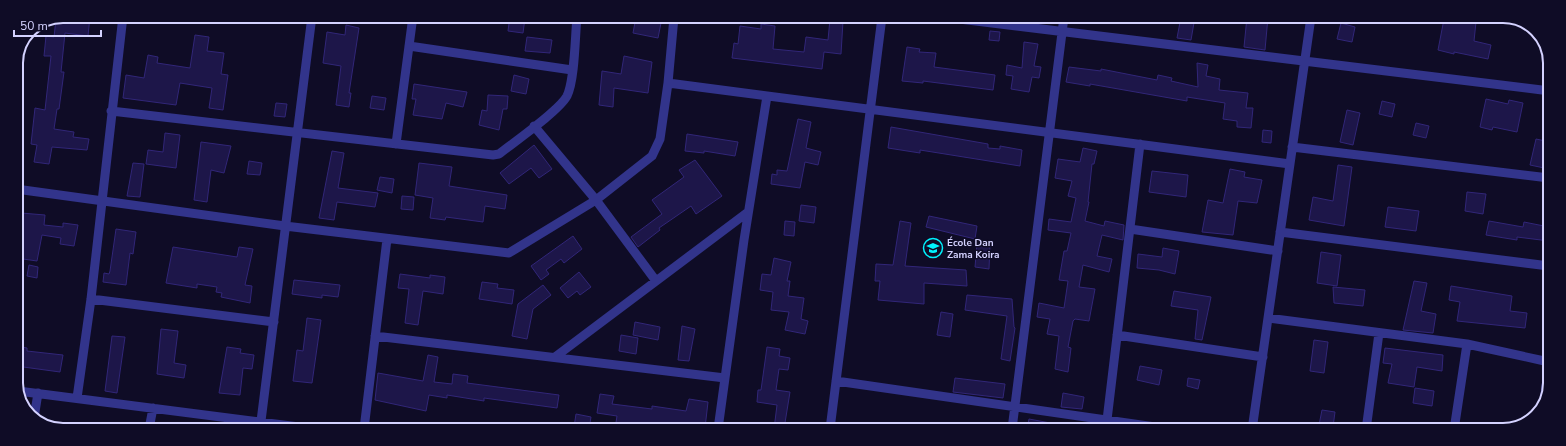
<svg xmlns="http://www.w3.org/2000/svg" width="1566" height="446" font-family="'Nunito Sans',sans-serif">
<style>
.building{fill:#1d1649;stroke:#312678}
.lines{fill:none;stroke-linecap:round;stroke-linejoin:round}
.minor{stroke:#32348b;stroke-width:9}
.labels{text-anchor:middle;stroke-width:3;stroke-linejoin:round;paint-order:stroke}
.poi-label{font-size:10px;font-weight:bold;fill:#d4d2ff;stroke:#0f0c26;text-anchor:start}
.rim{fill:none;stroke:#d4d2ff;stroke-width:2}
</style>
<rect width="100%" height="100%" fill="#0f0c26"/>
<!-- building -->
<path class="building" d="M63 16H90L88 36 65 33 61 72H64L59 109H57L54 129 74 132 73 137 89 139 87 150 52 147 49 164 34 162 37 145 31 144 35 108 45 110 51 56H44L46 36 54 37 56 19Z
M510 16 525 18 523 33 508 31Z
M636 17 661 23 658 38 633 33Z
M1181 17H1195L1191 40 1177 38Z
M1247 17H1268L1265 50 1244 47Z
M830 19 843 21 841 54 824 52 822 69 732 58 734 43 738 44 740 26 761 29V24L775 26 773 49 804 52 806 37 828 40Z
M1444 19 1476 22 1474 41 1491 45 1488 59 1454 52V54L1438 50Z
M1341 23 1355 27 1352 42 1337 39Z
M346 25 359 28 349 93H351L349 107 336 105 341 66 323 63 327 32 345 35Z
M990 31 1000 32 999 41 989 40Z
M195 35 209 37 207 51 224 53 221 74 228 75 223 110 209 108 212 88 180 83 176 105 123 98 126 75 144 78 148 55 158 57 157 63 190 68Z
M527 37 552 40 550 53 525 51Z
M1024 42 1038 44 1034 66 1041 67 1039 78 1032 77 1029 92 1011 89 1013 76 1006 75 1007 65 1022 68Z
M907 47 920 49 919 52 936 53 934 67 995 75 993 90 923 81V83L902 81Z
M624 56 652 62 648 93 614 88 613 107 599 105 602 71 621 74Z
M1197 63 1208 65 1206 76 1220 79 1219 90 1248 93 1246 108H1253L1251 128 1237 127V121L1223 119 1225 103 1187 97V101L1090 84V86L1066 82 1069 67 1101 71V69L1157 80 1158 75 1172 78 1171 81 1198 87Z
M514 75 529 79 526 94 511 91Z
M414 84 467 92 463 107 446 103 442 119 413 115 416 99H412Z
M488 95 508 96 507 109H503L499 130 479 125 482 110 487 111Z
M372 96 386 98 384 110 370 108Z
M1486 99 1508 104 1509 100 1523 103 1517 132 1493 127 1492 130 1480 127Z
M1382 101 1395 104 1392 117 1379 114Z
M276 103 287 104 285 117 274 116Z
M1347 110 1360 113 1353 145 1340 142Z
M798 119 811 122 806 148 821 152 818 165 805 162 800 188 771 184 772 174 777 175V170L787 171Z
M1416 123 1429 126 1426 138 1413 135Z
M891 127 988 144V148L1000 149V146L1022 150 1020 166 920 150V153L888 148Z
M1263 130 1272 131 1271 143 1262 142Z
M165 133 180 135 176 168 146 164 148 150 163 152Z
M687 134 738 142 735 156 704 151V153L685 151Z
M1536 139 1550 142 1549 169 1530 165Z
M201 142 231 146 224 173 211 170 207 202 194 200Z
M534 145 552 169 539 178 531 168 509 184 500 173Z
M1083 148 1097 151 1094 164H1092L1088 202H1089L1085 221 1104 226 1105 221 1124 225 1123 240 1102 235 1097 256 1112 259 1109 272 1083 265 1079 287 1095 289 1089 321 1075 319 1073 321 1068 347 1071 348 1068 372 1055 369 1059 336 1047 334 1050 319 1037 317 1039 303 1064 308 1068 281 1059 280 1064 251H1067L1071 233 1048 230 1049 219 1071 222 1076 198 1068 196 1072 181 1055 178 1058 159 1080 162Z
M332 151 344 153 338 188 378 193 375 207 337 202 334 220 319 218Z
M695 160 722 196 696 214 691 206 659 228 660 230 638 247 631 237 662 214 652 200 684 177 679 170Z
M249 161 262 163 260 175 247 174Z
M133 163 144 164 140 197 127 196Z
M419 163 452 167 449 186 507 195 505 209 485 206 483 222 446 217 445 220 430 218 433 198 415 195Z
M1338 165 1352 167 1344 226 1309 220 1313 197 1333 201Z
M1230 169 1245 172 1244 177 1262 180 1257 203 1238 201 1233 235 1202 232 1208 200 1223 203Z
M1152 171 1188 175 1186 197 1149 192Z
M380 177 394 179 392 193 377 190Z
M1467 192 1486 194 1483 214 1465 211Z
M402 196 414 197 413 210 401 209Z
M801 205 816 207 814 223 799 221Z
M1388 207 1419 211 1416 231 1385 227Z
M21 213 45 215 44 225 63 227V223L78 225 74 246 60 244 61 238 42 235 37 261 16 258V216L20 217Z
M929 216 977 226 975 239 926 227Z
M785 221 795 222 794 236 784 235Z
M900 221 911 223 905 266 966 270 967 286 924 283V304L878 300 880 281H875L876 264 893 265Z
M1489 221 1523 227 1524 222 1549 227V241L1517 237V240L1486 235Z
M116 229 136 232 133 254 130 253 126 285 103 282 104 273 109 274 110 271Z
M573 236 582 249 564 263 561 259 546 270 549 274 541 280 531 266Z
M977 244 990 245 989 269 975 267Z
M173 247 237 257 239 247 253 249 245 285 252 286 250 303 221 297 222 293 216 292 217 287 197 284V288L166 283Z
M1163 248 1179 251 1175 274 1159 270 1137 268 1138 254 1162 257Z
M1321 252 1341 255 1337 286 1317 283Z
M774 258 791 262 787 281H790L788 296 804 298 801 319 808 321 805 334 785 330 789 312 771 310 773 292 760 290 762 274 771 275Z
M29 265 38 267 37 278 27 276Z
M579 272 591 287 580 295 577 291 568 298 560 288Z
M400 274 430 278V275L445 277 443 294 423 291 418 325 405 323 409 289 398 288Z
M294 280 340 285 338 297 322 295V298L292 294Z
M1414 281 1427 283 1421 311 1436 314 1433 333 1403 330Z
M482 282 498 284 497 288 514 290 512 304 479 299Z
M543 285 551 295 533 309 527 339 512 336 518 304Z
M1451 286 1512 296 1510 311 1527 313 1525 328 1457 321 1460 302 1449 300Z
M1333 287 1365 290 1363 306 1334 303Z
M1174 291 1211 297 1202 340 1195 339 1198 310 1171 306Z
M967 295 1012 299 1014 327 1015 328 1010 361 1001 359 1007 316 965 310Z
M941 312 953 314 950 337 937 335Z
M307 318 321 320 312 383 293 381 297 350 303 351Z
M635 322 660 327 658 340 633 335Z
M682 326 695 329 689 361 678 360Z
M161 329 178 331 174 363 186 365 184 378 157 374Z
M621 335 638 338 636 354 619 351Z
M112 336 125 337 117 393 105 391Z
M1314 340 1328 342 1324 373 1310 371Z
M16 346 27 348V351L63 355 60 372 16 366Z
M227 347 241 349 240 353 254 355 252 369 243 368 240 395 219 393Z
M767 347 780 349 779 356 790 358 788 370 779 369 776 390 790 392 784 429H774L777 405 757 402 758 390H761Z
M1385 348 1443 355 1442 371 1417 367 1414 387 1388 383 1392 364 1383 363Z
M428 355 438 357 434 382 452 384 453 374 468 376 467 383 559 395 557 408 484 398V401L447 395V398L429 395 426 411 375 400 378 373 423 381Z
M1140 366 1162 370 1159 385 1137 380Z
M955 378 1005 384 1003 398 953 392Z
M1188 378 1200 380 1198 389 1187 386Z
M1415 388 1434 391 1432 406 1413 403Z
M1063 393 1084 397 1082 409 1061 407Z
M600 394 614 396 612 404 652 409V406L686 411 689 399 708 402 705 428 668 423 667 429H615L617 416 597 413Z
M1322 410 1335 412 1333 427 1319 425Z
M576 414 591 417 589 429 574 427Z
M1029 419 1061 425 1060 430 1027 429Z"/>
<g class="lines">
<!-- minor -->
<path class="minor" d="M943 17 1550 91
M409 46 572 70
M668 83 1290 164
M111 111 493 155 499 154C514 142 559 111 567 96 575 80 575 36 577 17
M534 126 596 200 656 281
M396 144 413 16
M1292 147 1549 178
M16 189 285 226 509 253 596 200 652 156 660 139 668 83 674 17
M1130 229 1278 251
M1280 232 1549 266
M91 299 274 322
M1268 318 1467 344 1549 362
M1117 335 1263 357
M375 336 725 378
M555 357 748 212
M836 381 1176 430
M18 391 315 429
M77 398 91 299 123 16
M1544 402 1549 363
M34 418 38 393
M1107 420 1140 144
M149 429 153 408
M260 429 312 16
M364 429 387 239
M718 429 744 240 767 96
M830 429 882 17
M1012 429 1064 17
M1252 430 1311 17
M1366 430 1379 333
M1454 430 1467 344"/>
</g>
<!-- icons -->
<defs>
<g id="school-ring" transform="scale(1)"><circle r="9.5" fill="#0f0c26" stroke="#00f2fd" stroke-width="1.5"/><path d="M0-5L7-2L0 1L-7-2ZM-4 1L0 2.5L4 1V4Q0 6-4 4Z" fill="#00f2fd"/></g>
</defs>
<g fill-rule="evenodd">
<use href="#school-ring" x="933" y="248"/>
</g>
<g class="labels">
<!-- poi labels -->
<g class="poi-label">
<text x="947" y="246">École Dan<tspan x="947" dy="12">Zama Koira</tspan></text>
</g>
</g>
<!-- crop -->
<path d="M0 0H1566V446H0ZM63 23H1503A40 40 0 0 1 1543 63V383A40 40 0 0 1 1503 423H63A40 40 0 0 1 23 383V63A40 40 0 0 1 63 23Z" fill="#0f0c26" fill-rule="evenodd"/>
<path class="rim" d="M63 23H1503A40 40 0 0 1 1543 63V383A40 40 0 0 1 1503 423H63A40 40 0 0 1 23 383V63A40 40 0 0 1 63 23Z"/>
<!-- scale -->
<path d="M14 30v6h87v-6" fill="none" stroke="#d4d2ff" stroke-width="2"/>
<text x="20" y="30" font-size="12" fill="#d4d2ff" stroke="#0f0c26" stroke-width="3" paint-order="stroke">50 m</text>
</svg>
